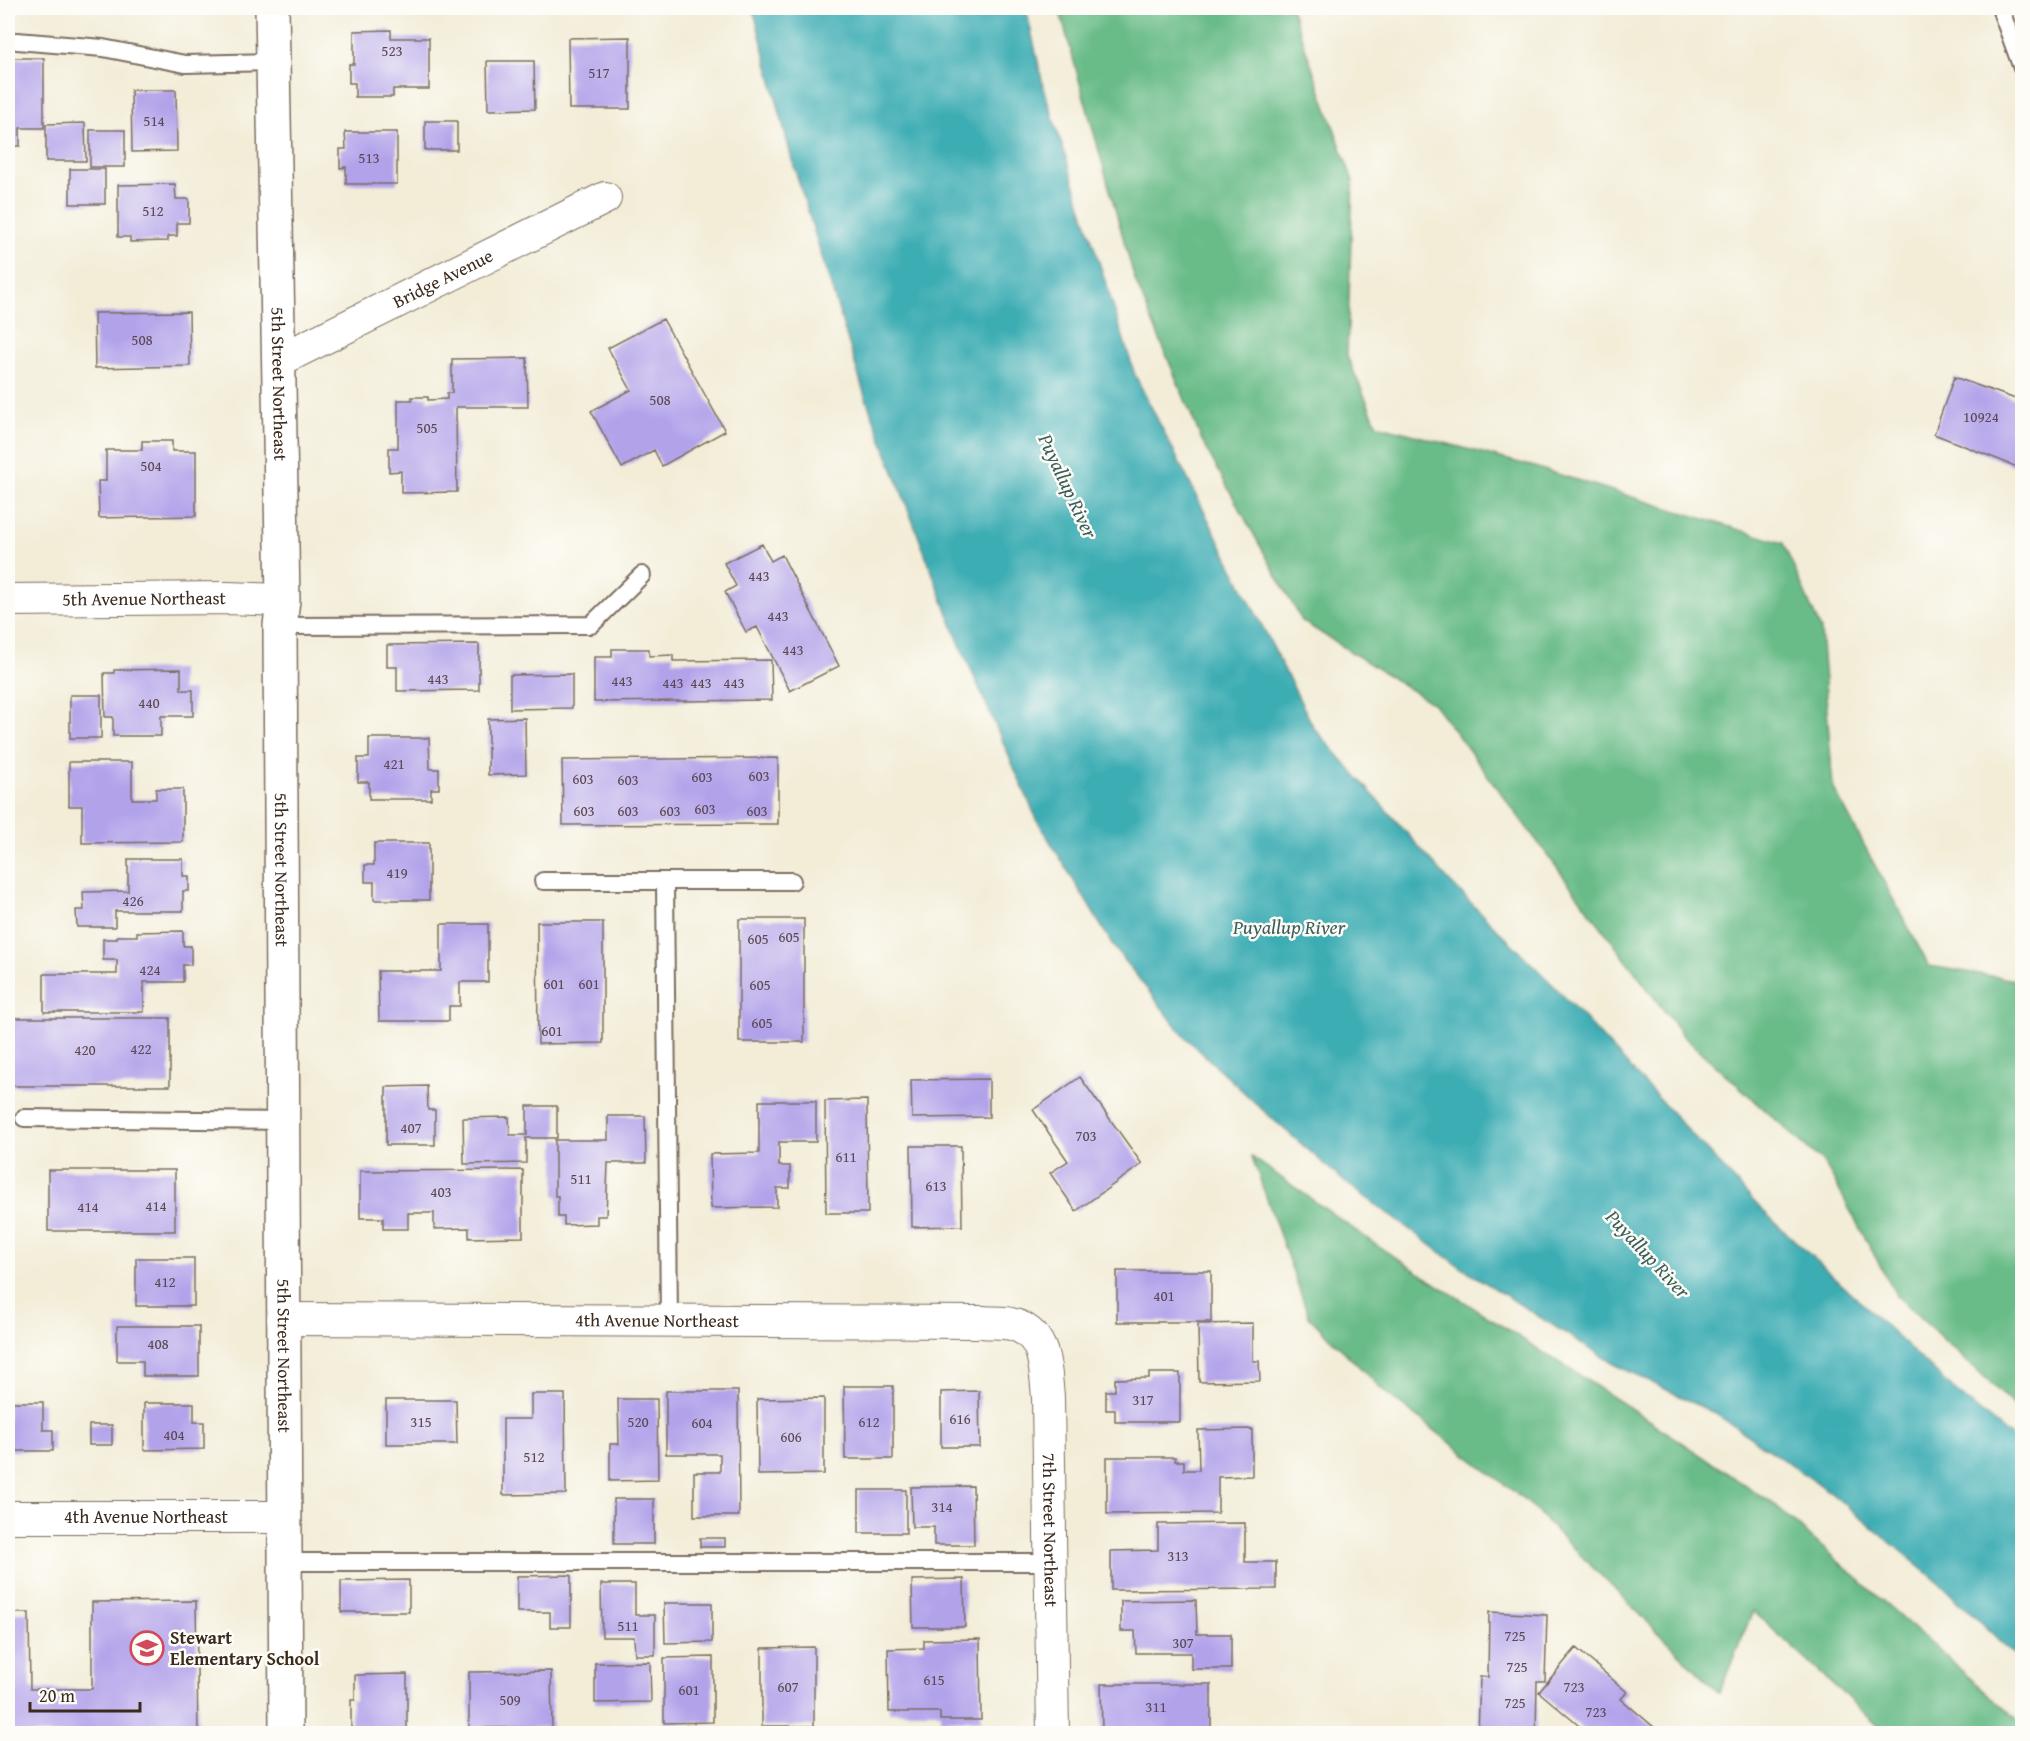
<svg xmlns="http://www.w3.org/2000/svg" width="2030" height="1741" font-family="'Gentium Book Plus',serif">
<style>
.forest{fill:#69bc88;stroke:#527353;stroke-width:1.5}
.water{fill:#3cadb4;stroke:#3c6c69;stroke-width:1.5}
.building{fill:#b2a2ea}
.lines{fill:none;stroke-linecap:round;stroke-linejoin:round}
.lane-casing{stroke:#7b6e5f;stroke-width:20}
.street-casing{stroke:#7b6e5f;stroke-width:34}
.secondary-casing{stroke:#7b6e5f;stroke-width:36}
.lane{stroke:#fff;stroke-width:16}
.street{stroke:#fff;stroke-width:32}
.secondary{stroke:#fff;stroke-width:33}
.labels{text-anchor:middle;stroke-width:5;stroke-linejoin:round;paint-order:stroke}
.number-label{font-size:15px;fill:#594851}
.street-label{font-size:18px;fill:#3b2a1e;stroke:#fdfcf7}
.poi-label{font-size:18px;font-weight:bold;fill:#3b2a1e;stroke:#fdfcf7;text-anchor:start}
.water-label{font-size:20px;font-style:italic;fill:#3b5e5a;stroke:#fdfcf7}
</style>
<rect width="100%" height="100%" fill="#fdfcf7"/>
<filter id="ink" filterUnits="userSpaceOnUse"><feTurbulence type="fractalNoise" baseFrequency=".0167" numOctaves="2"/><feDisplacementMap in="SourceGraphic" scale="12" xChannelSelector="R" yChannelSelector="G"/><feConvolveMatrix kernelMatrix="1 2 1 2 8 2 1 2 1" color-interpolation-filters="sRGB"/></filter>
<filter id="wash" filterUnits="userSpaceOnUse"><feTurbulence type="fractalNoise" baseFrequency=".008" numOctaves="4" result="noise"/><feDisplacementMap in="SourceGraphic" scale="24" xChannelSelector="R" yChannelSelector="G"/><feGaussianBlur stdDeviation="1.35" result="paint"/><feColorMatrix in="noise" values="0 0 0 0 0 0 0 0 0 0 0 0 0 0 0 0 0 1.4 0 .05"/><feComposite in="paint" operator="in"/></filter>
<g filter="url(#wash)">
<rect width="100%" height="100%" fill="#f3edd8"/>
<!-- forest -->
<path class="forest" d="M1059 8H1291L1353 181 1347 356 1377 425 1531 466 1783 543 1821 630 1833 787 1929 966 2022 981V1413L1896 1295 1825 1164 1683 1036 1435 705 1302 621 1203 443 1135 280Z
M1252 1157 1382 1249 1630 1408 1772 1503 2022 1724V1733H1886L1753 1611 1719 1693 1526 1501 1386 1393 1309 1317Z"/>
<!-- water -->
<path class="water" d="M753 8H1026L1044 89 1135 375 1314 728 1450 882 1558 990 1760 1208 1961 1396 2022 1446V1662L1937 1581 1826 1489 1716 1414 1614 1364 1462 1268 1345 1182 1267 1114 1184 1036 1114 947 1037 820 958 640 865 396 792 160Z"/>
<g id="blocks">
<!-- building -->
<path class="building" d="M391 30V38H429V89H393V97H355V83H349V64H354V31Z
M630 37V109H569L568 38Z
M8 58H44V128H20V146H8Z
M487 61H534L535 109 488 110Z
M131 90H176L177 151 132 152Z
M425 121H457V150H425Z
M85 123 86 161H46V124Z
M90 130H125V167H90Z
M345 132H397V184H346V167L340 168V149H346Z
M70 169H105V204H70Z
M175 184 176 199H189V223H177V236H168V241L130 242V237H118V185Z
M189 312 190 366 95 368 94 313Z
M663 319 725 431 662 466 654 450 622 468 591 411 631 390 608 348Z
M527 358 528 407H456L457 492 401 493V471L389 472V448H398V400H412V397H428V400L447 399V393H452V359Z
M1954 377 2021 401 2022 399V469L1934 434Z
M142 441H172V451H196V516L99 518 98 481H106V450H142Z
M762 544 771 561 782 555 839 666 790 691 757 627 746 632 725 592 736 586 724 563Z
M479 644V690L397 691V667H387V645Z
M612 649H649V656L673 655V661L771 660 772 700 594 702V657H612Z
M181 669V690H193V716H161V736H113V717H105L104 673H114V670Z
M572 674V708L510 709V675Z
M70 695H101V738H70Z
M525 718 526 774 488 775V719Z
M369 738H429L430 769H439V789H431V799H369V782H358V758H369Z
M778 758V824L563 825 562 760Z
M69 762H132V799H156V789H183V842L82 843V806H69Z
M374 843H429V900H374V882H365V865H374Z
M128 859H183V876H189V891H183V911H115V927H77L76 910H84L83 892 128 891Z
M739 919H804V1042H739Z
M537 922H603V1043L538 1044Z
M441 924H488V982H460V1006H449V1021H379L378 971H441Z
M183 931V946H191V965H183V982H144V1012H44V974H117V960H103V939H117V936H137V932Z
M8 1018H170V1086H8Z
M1080 1077 1142 1164 1076 1211 1050 1173 1068 1161 1033 1110Z
M989 1079V1117L912 1118 911 1080Z
M427 1086 428 1110H435V1145H386V1087Z
M867 1100 868 1213H826L825 1101Z
M759 1101H816V1142H779V1166H790V1188H777V1207L711 1208 710 1154 759 1153Z
M527 1106H557V1138H526V1163L464 1164 463 1118 509 1117 510 1135H527Z
M608 1116H645L646 1163H608L606 1216H597V1224L564 1225V1217H558V1196H555V1140H608Z
M911 1146H961L962 1226 912 1227Z
M48 1170H175V1231H48Z
M523 1170V1237L469 1238V1228L434 1229V1213H408V1229H383V1218H360V1171Z
M136 1258H194V1306H136Z
M1117 1271H1211V1322H1117Z
M1253 1323V1361H1259L1260 1381 1199 1382 1198 1324Z
M117 1326H199V1376H143V1361H117Z
M1149 1373H1180V1422H1115V1410H1106V1391H1115V1379L1149 1378Z
M844 1386H893V1459H845Z
M666 1391H738L739 1516H694V1472H720V1454H666Z
M979 1391 980 1447H941V1392Z
M531 1394H565L566 1494 503 1495V1419H531Z
M824 1398V1474L758 1475 757 1399Z
M618 1399H657L658 1480 610 1481V1444H619Z
M386 1400H456L457 1444H386Z
M8 1402H43V1430H53V1451H8Z
M144 1403H194V1422H204V1449L144 1450Z
M89 1425H112V1445H89Z
M1252 1429V1476L1218 1477V1513L1107 1514V1457H1175V1461H1184V1470H1199L1198 1430Z
M973 1486 974 1545H934V1527H912L911 1487Z
M859 1490H906V1533H859Z
M614 1499H654V1544H614Z
M1245 1523V1562H1276V1589L1111 1590V1551L1158 1550V1524Z
M700 1538H725V1547H700Z
M571 1575V1627H550V1612H517V1576Z
M964 1579 965 1627H913L912 1580Z
M409 1580V1612H341V1581Z
M601 1584H635V1615H655V1655H635L634 1637H602Z
M1196 1600 1197 1634H1231V1669H1191V1653H1136L1135 1631H1121V1601Z
M196 1601 198 1734H8V1613H29L30 1689H92V1602Z
M664 1603H712V1642L665 1643Z
M1489 1612 1547 1615 1545 1681H1537L1536 1734H1478L1480 1677H1488Z
M980 1639 981 1720H940V1712H889L888 1649 924 1648V1640Z
M814 1647V1726H762V1648Z
M1576 1648 1627 1692 1621 1699 1662 1734H1581L1584 1730 1539 1692Z
M713 1657V1722L664 1723V1658Z
M650 1662 651 1702 595 1703V1663Z
M551 1671 552 1727 469 1728V1672Z
M407 1674V1734H351V1700H355V1675Z
M1101 1684H1211V1729L1102 1730Z"/>
</g>
</g>
<g filter="url(#ink)">
<use href="#blocks" fill-opacity="0" stroke="#7b6e5f" stroke-width="1.5"/>
<g class="lines">
<!-- lane casing -->
<g class="lane-casing">
<path id="lane" d="M2000 8 2022 68
M17 41 103 48 185 64 273 62
M280 626 591 625 642 575
M543 881H792
M665 881 669 1321
M24 1118 283 1121
M285 1562H1052"/>
</g>
<!-- street casing -->
<g class="street-casing">
<g id="street">
<path id="s1" d="M280 360 605 198"/>
<path id="s2" d="M8 600 227 598 283 600"/>
<path id="s3" d="M283 1319 983 1322C992 1323 1002 1322 1011 1324 1046 1332 1045 1367 1048 1397L1053 1734"/>
<path id="s4" d="M8 1517H285"/>
</g>
</g>
<!-- secondary casing -->
<g class="secondary-casing">
<g id="secondary">
<path id="s5" d="M272 8 283 600 280 626 286 1734"/>
</g>
</g>
<!-- lane -->
<use href="#lane" class="lane"/>
<!-- street -->
<use href="#street" class="street"/>
<!-- secondary -->
<use href="#secondary" class="secondary"/>
</g>
</g>
<!-- icons -->
<defs>
<g id="school-ring" transform="scale(1.725)"><circle r="9.5" fill="#fdfcf7" stroke="#d1495b" stroke-width="1.5"/><path d="M0-5L7-2L0 1L-7-2ZM-4 1L0 2.5L4 1V4Q0 6-4 4Z" fill="#d1495b"/></g>
</defs>
<g fill-rule="evenodd">
<use href="#school-ring" x="147" y="1648"/>
</g>
<g class="labels">
<!-- number labels -->
<g class="number-label">
<text x="392" y="56">523</text>
<text x="599" y="78">517</text>
<text x="154" y="126">514</text>
<text x="369" y="163">513</text>
<text x="153" y="216">512</text>
<text x="142" y="345">508</text>
<text x="660" y="405">508</text>
<text x="1981" y="422">10924</text>
<text x="427" y="433">505</text>
<text x="151" y="471">504</text>
<text x="759" y="581">443</text>
<text x="778" y="621">443</text>
<text x="793" y="655">443</text>
<text x="438" y="684">443</text>
<text x="622" y="686">443</text>
<text x="673" y="688">443</text>
<text x="701" y="688">443</text>
<text x="734" y="688">443</text>
<text x="149" y="708">440</text>
<text x="394" y="769">421</text>
<text x="759" y="781">603</text>
<text x="702" y="782">603</text>
<text x="583" y="784">603</text>
<text x="628" y="785">603</text>
<text x="705" y="814">603</text>
<text x="584" y="816">603</text>
<text x="628" y="816">603</text>
<text x="670" y="816">603</text>
<text x="757" y="816">603</text>
<text x="397" y="878">419</text>
<text x="133" y="906">426</text>
<text x="789" y="942">605</text>
<text x="758" y="944">605</text>
<text x="150" y="975">424</text>
<text x="554" y="989">601</text>
<text x="589" y="989">601</text>
<text x="760" y="990">605</text>
<text x="762" y="1028">605</text>
<text x="552" y="1036">601</text>
<text x="141" y="1054">422</text>
<text x="85" y="1055">420</text>
<text x="411" y="1133">407</text>
<text x="1086" y="1141">703</text>
<text x="846" y="1162">611</text>
<text x="581" y="1184">511</text>
<text x="936" y="1191">613</text>
<text x="441" y="1197">403</text>
<text x="156" y="1211">414</text>
<text x="88" y="1212">414</text>
<text x="165" y="1287">412</text>
<text x="1164" y="1301">401</text>
<text x="158" y="1349">408</text>
<text x="1143" y="1405">317</text>
<text x="960" y="1424">616</text>
<text x="421" y="1427">315</text>
<text x="638" y="1427">520</text>
<text x="869" y="1427">612</text>
<text x="702" y="1428">604</text>
<text x="174" y="1440">404</text>
<text x="791" y="1442">606</text>
<text x="534" y="1462">512</text>
<text x="942" y="1512">314</text>
<text x="1178" y="1561">313</text>
<text x="628" y="1631">511</text>
<text x="1515" y="1641">725</text>
<text x="1183" y="1648">307</text>
<text x="1517" y="1672">725</text>
<text x="934" y="1685">615</text>
<text x="788" y="1692">607</text>
<text x="1574" y="1692">723</text>
<text x="689" y="1695">601</text>
<text x="510" y="1705">509</text>
<text x="1515" y="1708">725</text>
<text x="1156" y="1712">311</text>
<text x="1596" y="1717">723</text>
</g>
<!-- street labels -->
<g class="street-label">
<text dy="6" stroke="none"><textPath href="#s1" startOffset="182">Bridge Avenue</textPath></text>
<text dy="6" stroke="none"><textPath href="#s5" startOffset="376">5th Street Northeast</textPath></text>
<text dy="6" stroke="none"><textPath href="#s2" startOffset="136">5th Avenue Northeast</textPath></text>
<text dy="6" stroke="none"><textPath href="#s5" startOffset="862">5th Street Northeast</textPath></text>
<text dy="6" stroke="none"><textPath href="#s3" startOffset="374">4th Avenue Northeast</textPath></text>
<text dy="6" stroke="none"><textPath href="#s5" startOffset="1348">5th Street Northeast</textPath></text>
<text dy="6" stroke="none"><textPath href="#s4" startOffset="138">4th Avenue Northeast</textPath></text>
<text dy="6" stroke="none"><textPath href="#s3" startOffset="950">7th Street Northeast</textPath></text>
</g>
<!-- poi labels -->
<g class="poi-label">
<text x="170" y="1644">Stewart<tspan x="170" dy="21">Elementary School</tspan></text>
</g>
<!-- water labels -->
<g class="water-label">
<text transform="translate(1068 486) rotate(65)" y="7">Puyallup River</text>
<text x="1289" y="934">Puyallup River</text>
<text transform="translate(1648 1254) rotate(47)" y="7">Puyallup River</text>
</g>
</g>
<!-- margin -->
<rect width="2030" height="1741" fill="none" stroke="#fdfcf7" stroke-width="30"/>
<!-- scale -->
<path d="M30 1702v9h110v-9" fill="none" stroke="#3b2a1e" stroke-width="3"/>
<text x="39" y="1702" font-size="18" fill="#3b2a1e" stroke="#fdfcf7" stroke-width="4.5" paint-order="stroke">20 m</text>
</svg>
